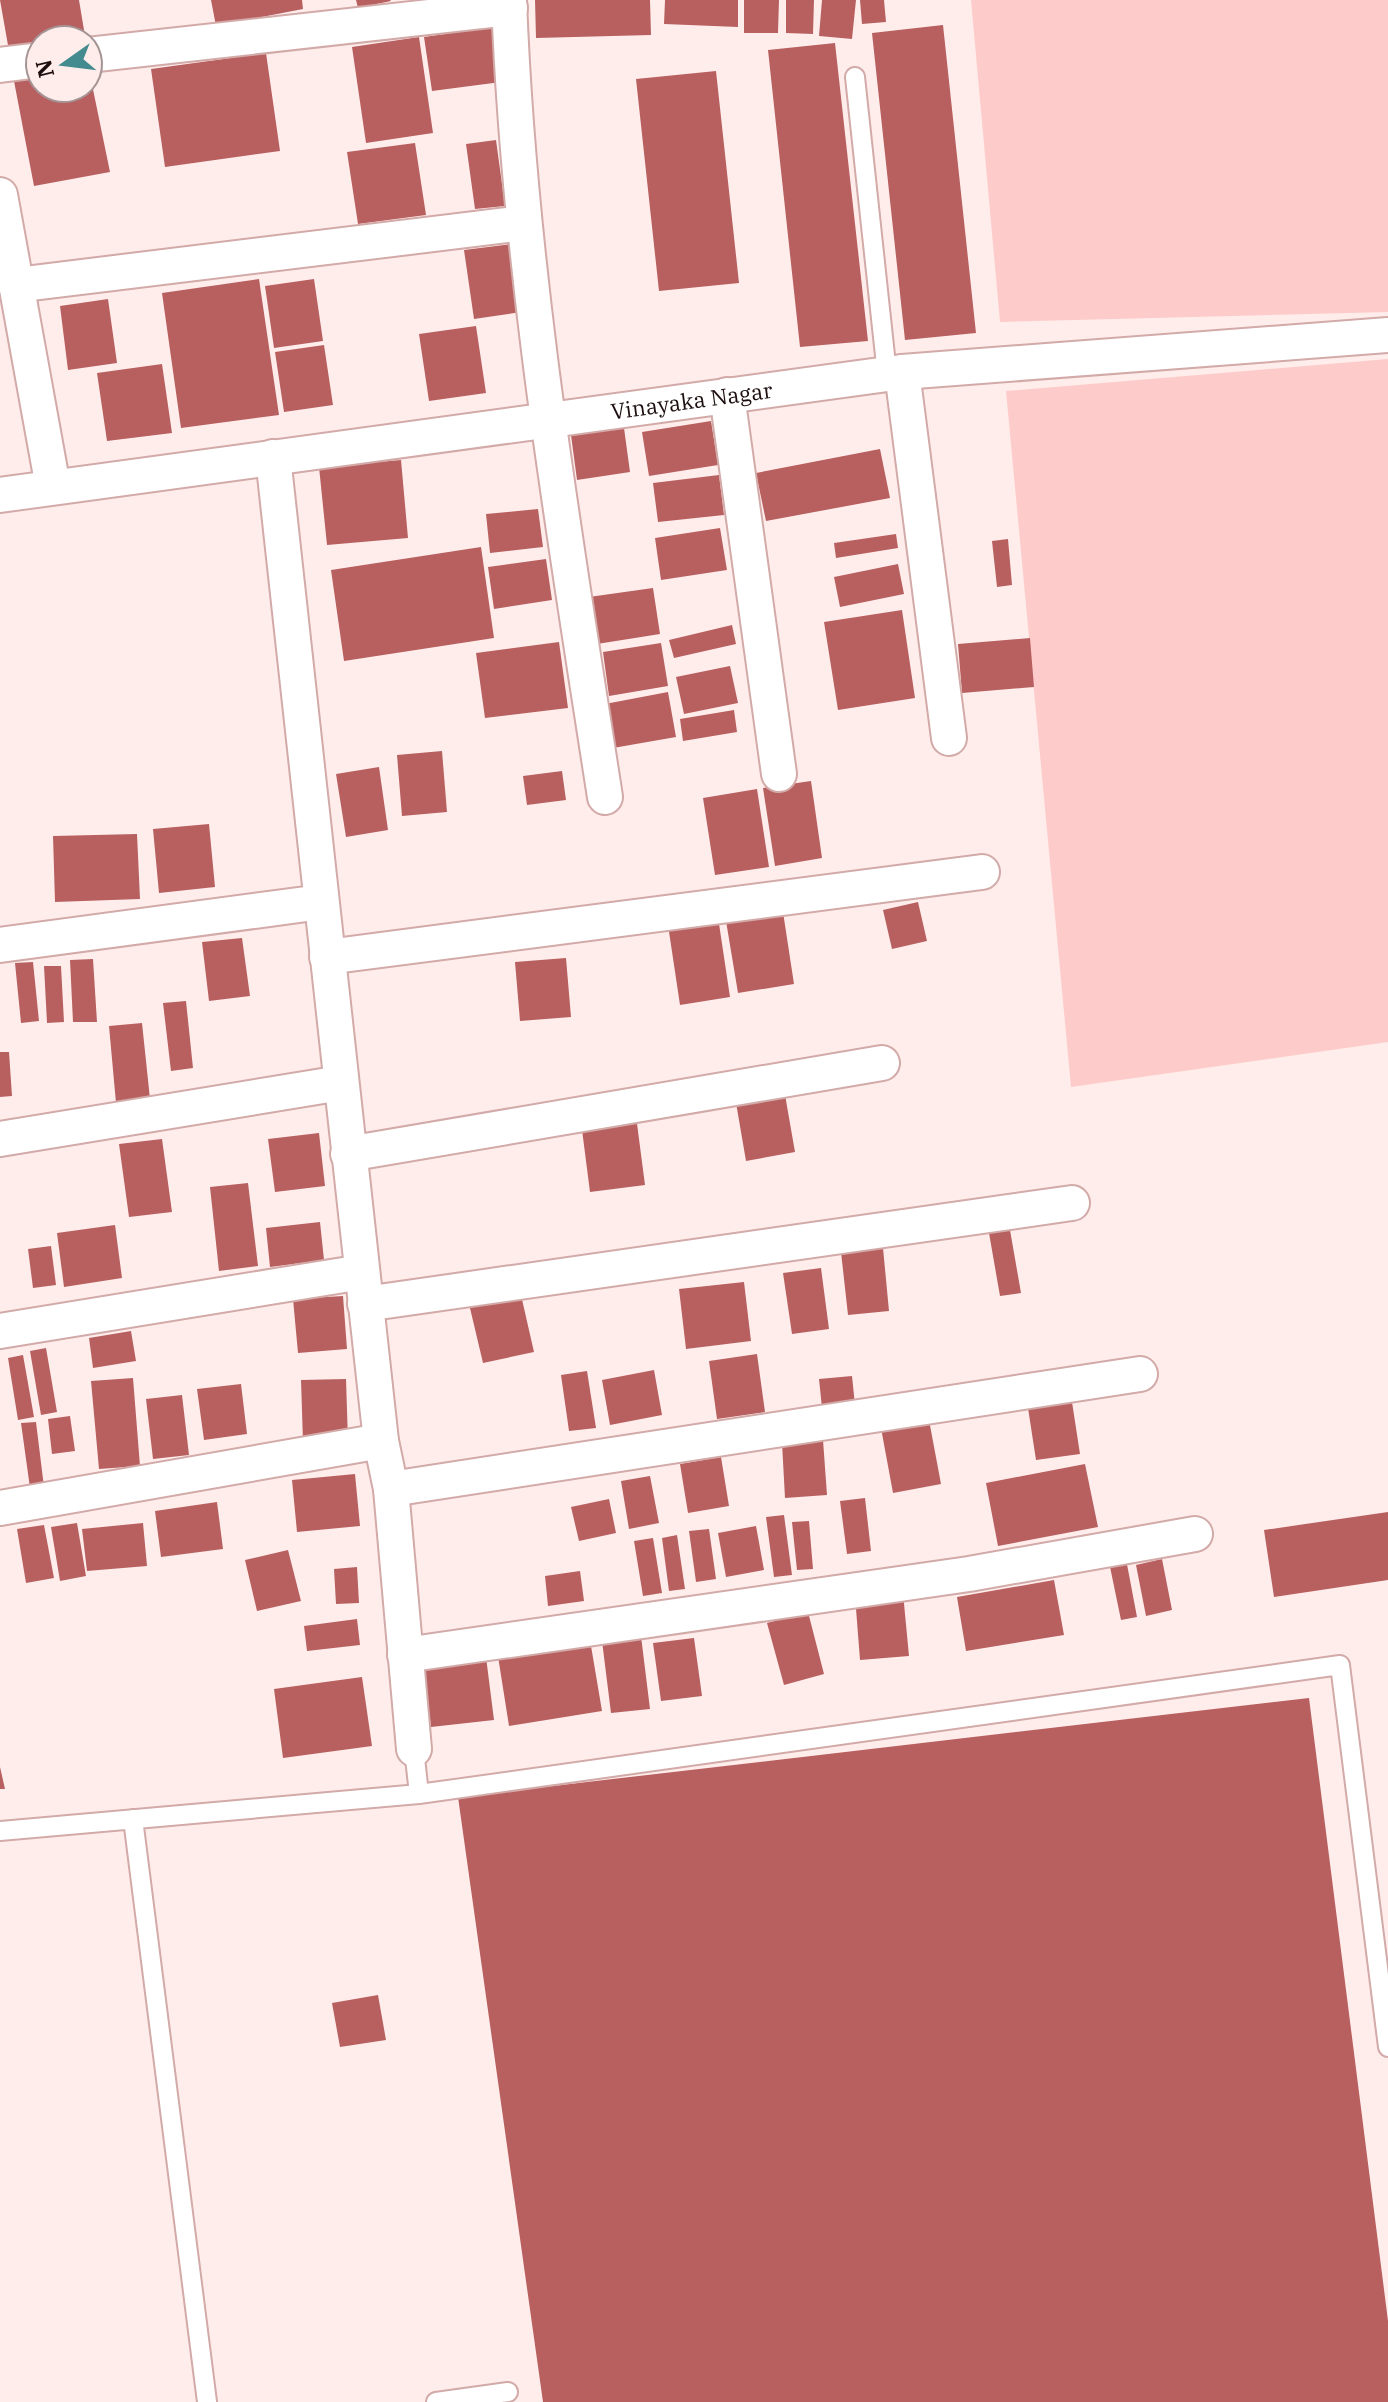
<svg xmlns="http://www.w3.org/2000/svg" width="1388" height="2402" font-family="'IBM Plex Serif',serif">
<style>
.green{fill:#fdccca}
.building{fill:#b86060}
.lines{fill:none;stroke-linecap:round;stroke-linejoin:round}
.lane-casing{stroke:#d2aaa8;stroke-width:22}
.street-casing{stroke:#d2aaa8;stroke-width:38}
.lane{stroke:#fff;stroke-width:18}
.street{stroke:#fff;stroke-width:34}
.labels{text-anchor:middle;stroke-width:6;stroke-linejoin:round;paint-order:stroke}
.street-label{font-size:22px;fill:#1d0f0f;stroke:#ffedec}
</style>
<rect width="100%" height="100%" fill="#ffedec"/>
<!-- green -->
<path class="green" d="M971 0H1388V312L1000 322Z
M1388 359V1042L1071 1087 1006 391Z"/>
<!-- building -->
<path class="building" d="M0 0H79L85 36 64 40H40V45L9 51Z
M211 0H302L303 9 216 26Z
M356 0H390L391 1 358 8Z
M535 0H650L651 35 536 38Z
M665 0H738V27L664 24Z
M744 0H779L778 33H744Z
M786 0H814L813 34 786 33Z
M822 0H856L852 39 819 36Z
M860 0H884L886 22 862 24Z
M943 25 976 333 905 340 872 33Z
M493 27 501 82 432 91 424 37Z
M419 37 433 133 366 143 352 47Z
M835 43 868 341 800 347 768 50Z
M266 53 280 151 165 167 151 69Z
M88 65 110 172 34 186 14 81 40 76V88H88Z
M716 71 739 283 659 291 636 79Z
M496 140 505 206 475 209 466 144Z
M415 143 426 215 358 224 347 152Z
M511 244 521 312 474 319 464 250Z
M259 279 279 415 181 428 162 293Z
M314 279 323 341 274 348 265 286Z
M108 299 117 363 68 370 60 306Z
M476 326 486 393 429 401 419 334Z
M324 345 333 405 284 412 275 352Z
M162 364 172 433 107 441 97 373Z
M711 421 718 465 649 476 642 432Z
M624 428 630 472 577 480 571 435Z
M880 449 890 498 766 521 756 473Z
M401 460 408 538 327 545 319 467Z
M719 475 724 515 658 522 653 483Z
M538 509 543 547 490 553 486 514Z
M720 528 727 570 661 580 655 538Z
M896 534 898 548 836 558 834 543Z
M1008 539 1012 585 997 587 992 541Z
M481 547 494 638 344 661 331 570Z
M546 559 552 600 494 609 488 567Z
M898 564 904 594 840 607 834 577Z
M653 588 660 634 597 644 589 597Z
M902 610 915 698 838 710 824 622Z
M732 625 736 644 674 658 669 640Z
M1030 638 1034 687 962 693 958 644Z
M559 642 568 708 485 718 476 653Z
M661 643 668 686 609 696 603 652Z
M730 666 738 703 684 714 676 677Z
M668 692 676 737 613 748 605 704Z
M734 710 737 732 683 741 680 719Z
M442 751 447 812 402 816 397 755Z
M379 767 388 830 346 837 336 774Z
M562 771 566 800 527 805 523 776Z
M811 781 822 858 775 866 763 788Z
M757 789 769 867 715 875 703 798Z
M209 824 215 887 159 893 153 829Z
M137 834 140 899 55 902 53 836Z
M918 902 927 941 892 949 883 910Z
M783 912 794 984 738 993 726 921Z
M718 917 730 997 680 1005 668 925Z
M242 938 250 996 209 1001 202 942Z
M566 958 571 1017 520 1021 515 962Z
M93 959 97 1022H73L70 960Z
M33 962 39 1021 21 1023 15 963Z
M44 966H61L64 1022 47 1023Z
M186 1001 193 1068 171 1071 163 1003Z
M142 1023 150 1099 116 1103 109 1026Z
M0 1052H9L12 1096 0 1097Z
M784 1089 795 1152 746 1161 735 1097Z
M636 1116 645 1185 590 1192 581 1122Z
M319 1133 325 1186 275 1192 268 1139Z
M162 1139 172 1212 129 1217 119 1144Z
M248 1183 258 1266 219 1271 210 1187Z
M320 1222 324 1260 270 1267 266 1228Z
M115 1225 122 1278 64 1287 57 1233Z
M1010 1230 1021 1293 1000 1296 989 1233Z
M51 1246 56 1285 33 1288 28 1249Z
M883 1248 889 1311 848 1315 841 1252Z
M821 1268 829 1329 792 1334 783 1273Z
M744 1282 751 1341 686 1349 679 1289Z
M521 1295 534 1352 483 1363 470 1308Z
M343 1296 347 1349 298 1353 293 1299Z
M131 1331 136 1361 93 1368 89 1338Z
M46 1348 57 1412 41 1415 30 1351Z
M757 1354 765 1412 717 1419 709 1361Z
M23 1355 34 1417 18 1420 8 1358Z
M654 1370 662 1415 610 1425 602 1380Z
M587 1371 596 1428 569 1431 561 1375Z
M852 1376 855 1405 822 1408 819 1379Z
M133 1378 140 1466 99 1469 91 1381Z
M346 1379 348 1441 303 1442 301 1380Z
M241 1384 247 1434 204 1440 197 1389Z
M182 1395 189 1455 153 1459 146 1399Z
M1072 1402 1080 1454 1036 1460 1028 1408Z
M70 1416 75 1451 52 1454 48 1419Z
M929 1420 941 1484 893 1493 881 1428Z
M36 1422 44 1487 30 1488 21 1423Z
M823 1440 827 1495 785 1498 782 1443Z
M721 1457 729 1506 688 1513 680 1464Z
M1085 1464 1098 1527 998 1546 986 1483Z
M355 1474 360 1526 297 1532 292 1480Z
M650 1476 659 1523 629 1529 621 1481Z
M865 1498 871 1551 847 1554 840 1501Z
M609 1499 616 1533 579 1541 571 1507Z
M217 1502 223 1549 161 1557 155 1511Z
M1388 1512V1580L1274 1597 1264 1530Z
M784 1515 792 1575 774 1577 766 1517Z
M809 1521 813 1569 797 1570 792 1522Z
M77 1523 86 1576 60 1581 51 1527Z
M143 1523 147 1566 87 1571 82 1529Z
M44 1525 54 1578 26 1583 17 1529Z
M756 1526 764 1570 726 1577 718 1533Z
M709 1529 716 1579 696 1582 689 1531Z
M677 1535 685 1589 669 1591 662 1538Z
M653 1538 662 1593 643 1596 634 1541Z
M288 1550 301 1601 257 1611 245 1560Z
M1126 1559 1137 1617 1121 1620 1109 1562Z
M1162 1559 1172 1610 1146 1616 1136 1565Z
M357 1567 359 1603 336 1604 334 1569Z
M580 1571 584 1601 548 1606 545 1576Z
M1054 1580 1064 1635 966 1651 957 1597Z
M903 1593 909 1656 860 1660 855 1596Z
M808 1612 824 1674 784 1685 767 1623Z
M357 1619 360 1645 307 1651 304 1626Z
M589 1634 602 1711 509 1726 497 1650Z
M641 1636 650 1709 611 1713 602 1641Z
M694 1638 702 1696 661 1701 653 1643Z
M486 1657 494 1720 431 1727 423 1664Z
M362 1677 372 1746 283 1758 274 1689Z
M1309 1698 1388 2321V2402H543L458 1797Z
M0 1767 5 1789H0Z
M378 1995 386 2040 340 2047 332 2003Z"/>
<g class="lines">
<!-- lane casing -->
<g class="lane-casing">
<path id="lane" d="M855 77 887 374
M414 1749 419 1794
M133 1819 207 2402
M0 1831 419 1794 1340 1665 1388 2047
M436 2402 508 2392"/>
</g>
<!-- street casing -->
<g class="street-casing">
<g id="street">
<path d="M509 0C519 268 564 532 605 797"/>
<path d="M88 55 510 8"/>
<path d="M0 65 40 60"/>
<path d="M0 195 53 487"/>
<path d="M16 285 524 223"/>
<path d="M902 372 949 738"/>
<path d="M727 395 779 774"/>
<path d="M273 457 381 1441 391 1489 414 1749"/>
<path id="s1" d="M0 495 902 372 1388 335"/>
<path d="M0 945 321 902"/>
<path d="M327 957 982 872"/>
<path d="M0 1139 341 1083"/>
<path d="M348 1154 882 1063"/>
<path d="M365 1304 1072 1203"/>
<path d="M0 1331 362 1272"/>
<path d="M391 1489 1140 1374"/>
<path d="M0 1508 381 1441"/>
<path d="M405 1655 969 1574 1195 1534"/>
</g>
</g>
<!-- lane -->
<use href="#lane" class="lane"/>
<!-- street -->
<use href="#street" class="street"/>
</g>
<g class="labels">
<!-- street labels -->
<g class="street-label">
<text dy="8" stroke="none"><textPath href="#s1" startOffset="698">Vinayaka Nagar</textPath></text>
</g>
</g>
<!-- north arrow -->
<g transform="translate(64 64) rotate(256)"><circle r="38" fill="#ffedec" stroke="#a59494" stroke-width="2"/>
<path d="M0-6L14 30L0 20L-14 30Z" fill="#448b90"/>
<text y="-12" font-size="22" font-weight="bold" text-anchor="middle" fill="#1d0f0f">N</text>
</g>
</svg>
